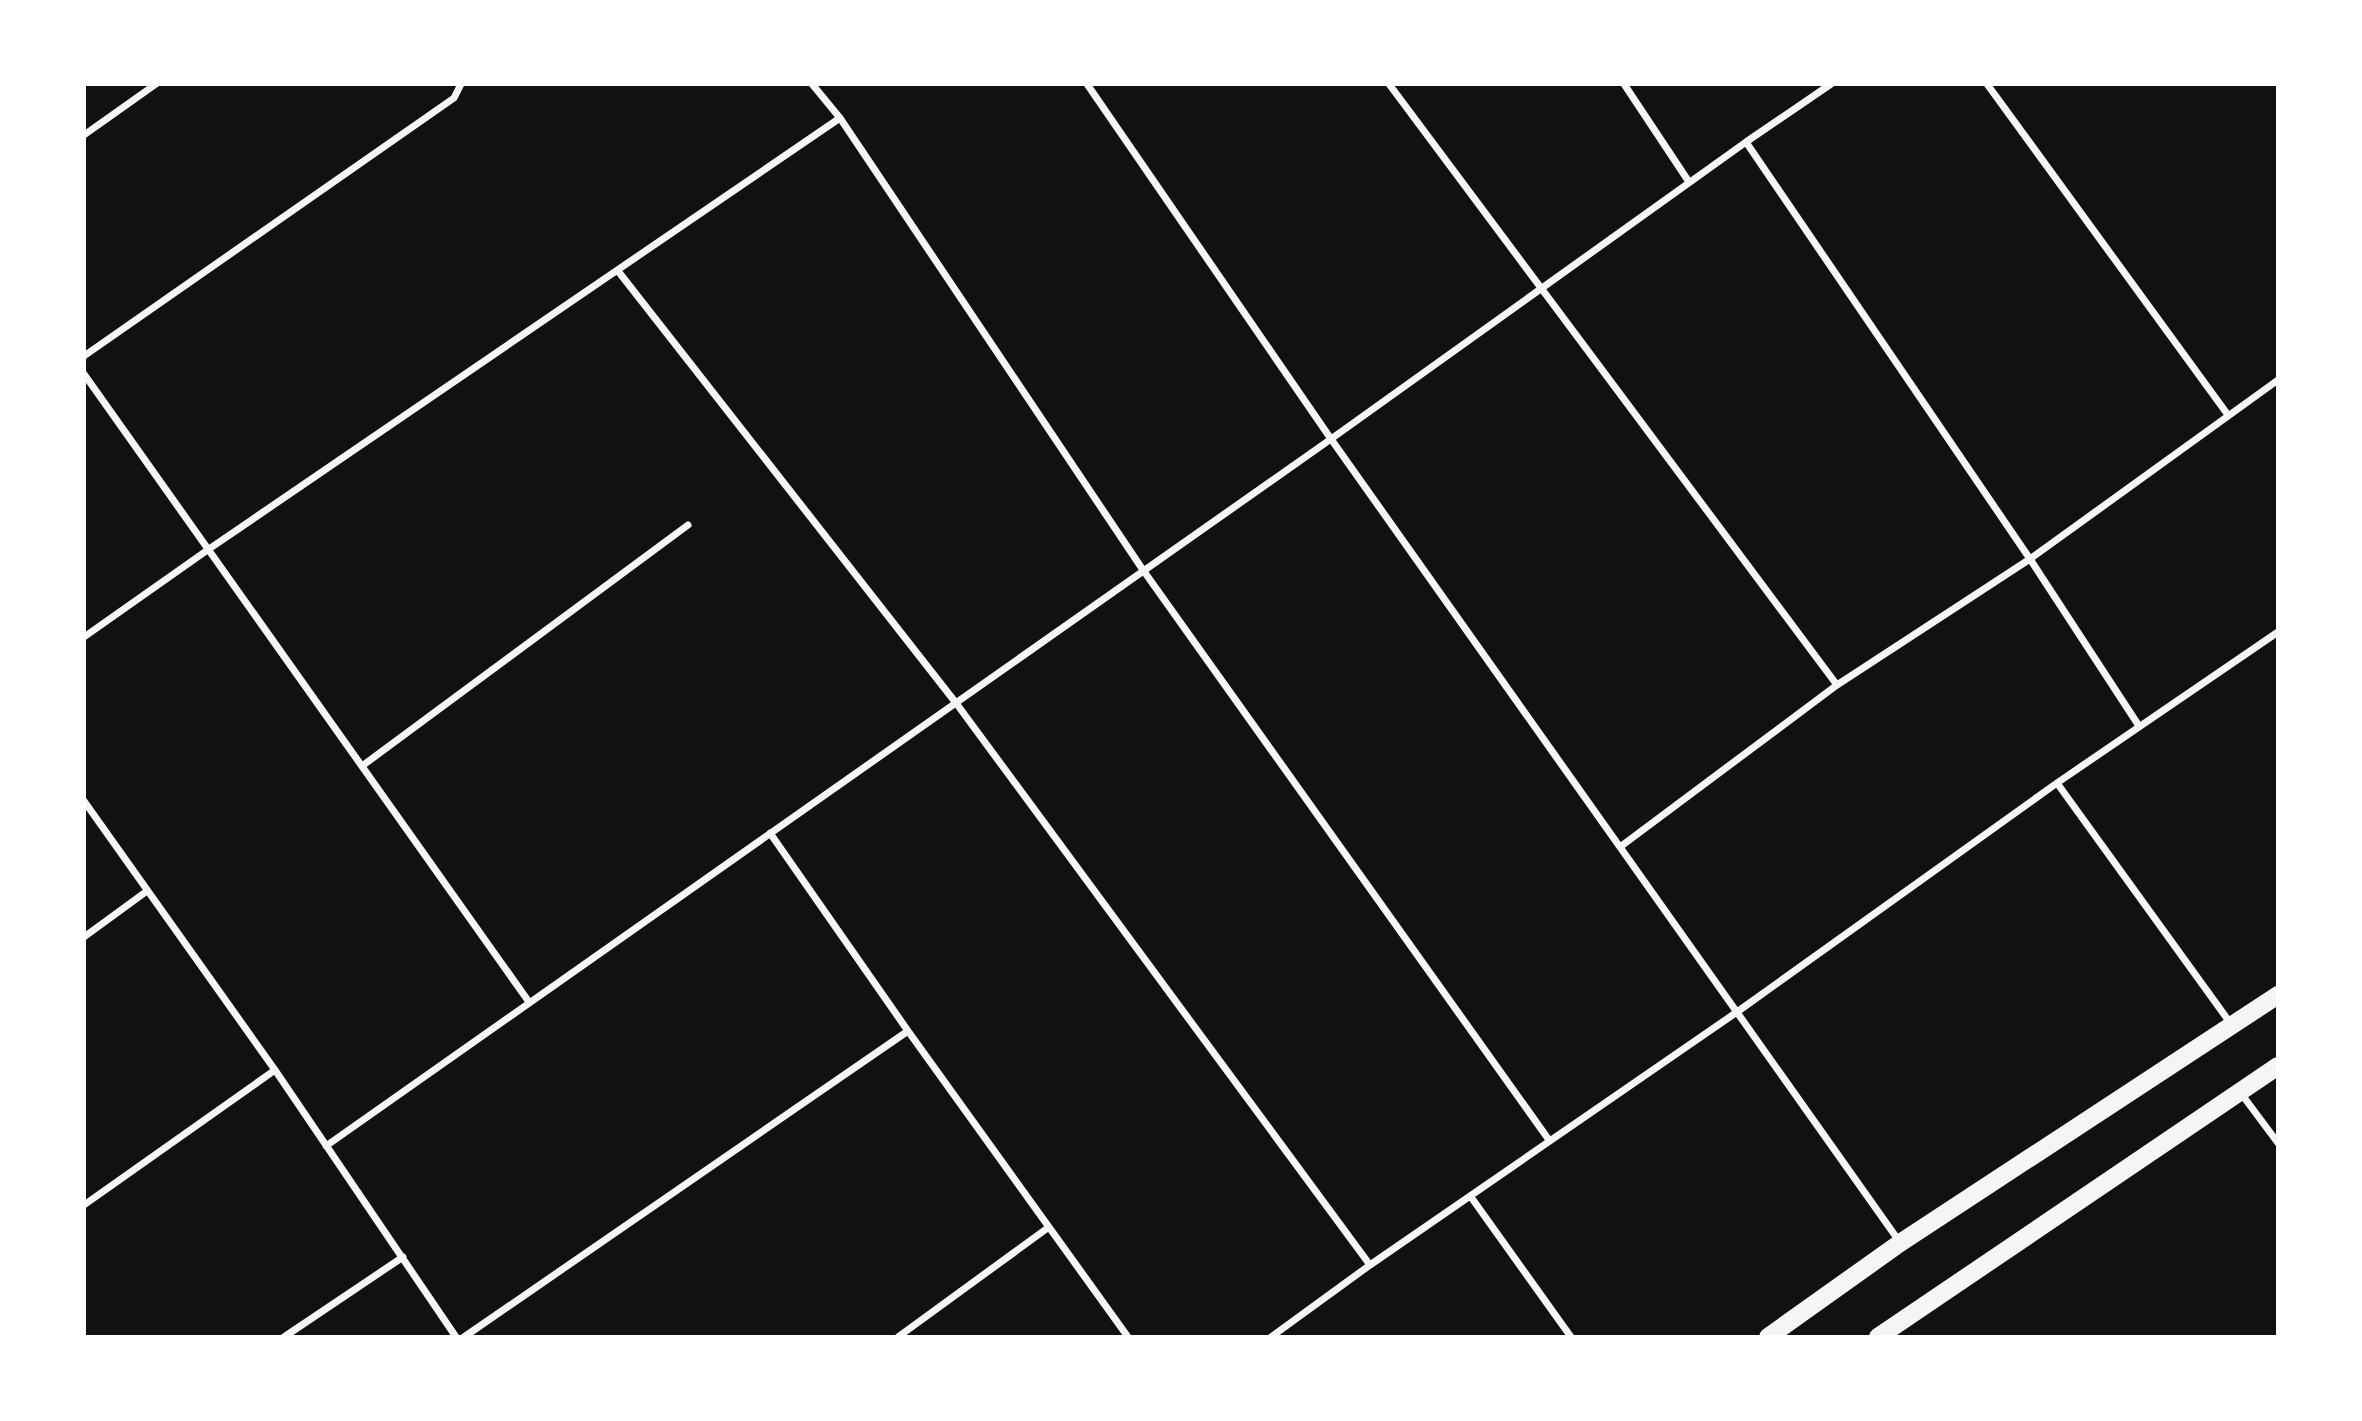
<svg xmlns="http://www.w3.org/2000/svg" width="2362" height="1421" font-family="Ubuntu,sans-serif">
<style>
.lines{fill:none;stroke-linecap:round;stroke-linejoin:round}
.minor{stroke:#f5f5f5;stroke-width:7}
.primary{stroke:#f5f5f5;stroke-width:18}
</style>
<rect width="100%" height="100%" fill="#111"/>
<g class="lines">
<!-- minor -->
<path class="minor" d="M812 84 840 118 1143 570 1549 1140
M1087 84 1331 439 1899 1241
M1389 84 1837 685
M1624 84 1689 182
M1987 84 2228 415
M84 135 156 84
M1746 142 2030 559 2139 726
M618 271 956 703 1370 1265
M84 356 454 98 461 84
M84 374 529 1002
M84 637 209 549 840 118
M362 766 688 525
M2057 783 2231 1024
M84 801 275 1070 456 1337
M770 833 908 1031 1128 1337
M1620 847 1837 685 2030 559 2278 380
M84 937 147 891
M2240 1092 2278 1143
M326 1146 1331 439 1746 142 1831 84
M1471 1197 1571 1337
M84 1205 275 1070
M284 1337 403 1257
M464 1337 908 1031
M898 1337 1049 1227
M1271 1337 1370 1265 1737 1012 2057 783 2278 632"/>
<!-- primary -->
<path class="primary" d="M1768 1337 1900 1243 2278 995
M1878 1337 2278 1066"/>
</g>
<!-- border -->
<rect width="2362" height="1421" fill="none" stroke="#ffffff" stroke-width="172"/>
</svg>
